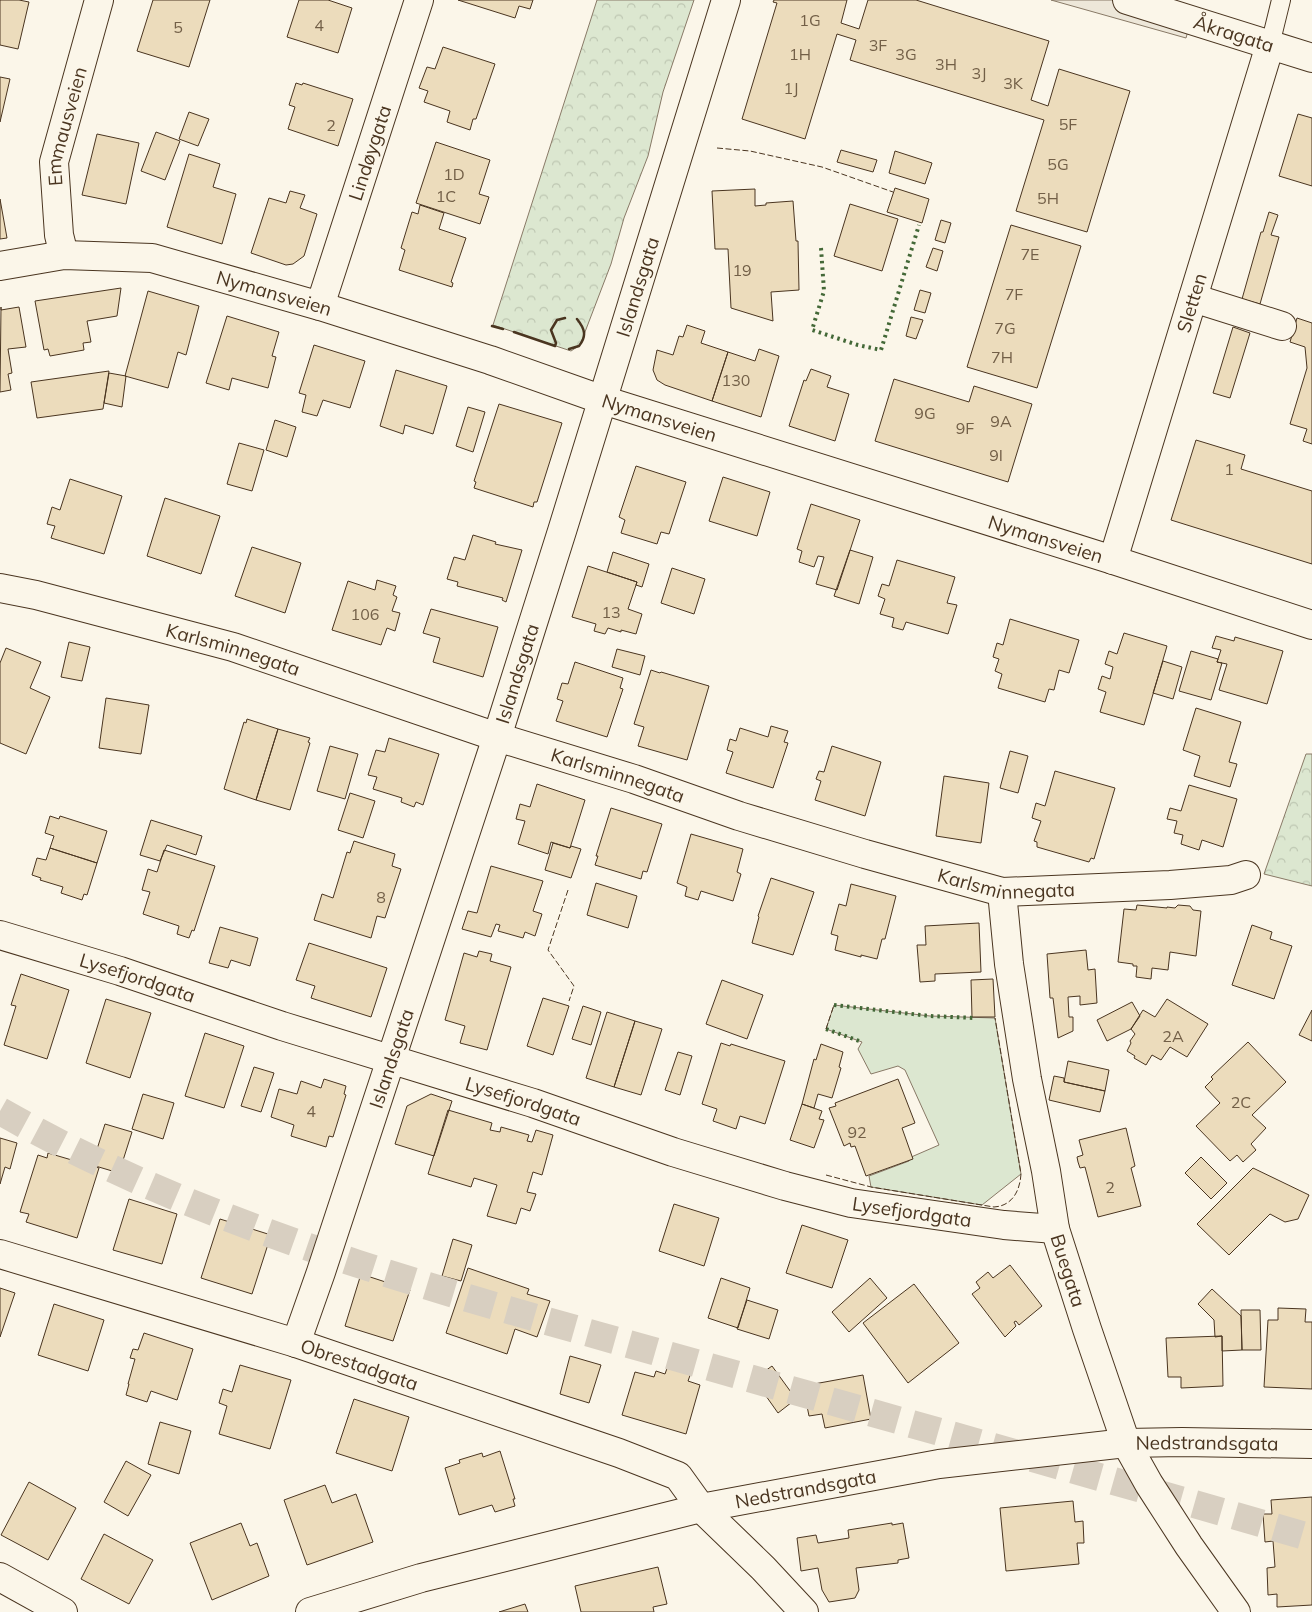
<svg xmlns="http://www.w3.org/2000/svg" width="1312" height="1612" font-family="Mulish,sans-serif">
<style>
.grass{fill:#dce7d0;stroke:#887966}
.forest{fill:url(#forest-crowns);stroke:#887966}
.parking{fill:#ede7d9;stroke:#887966}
.building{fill:#ecdcbc;stroke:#4a3520}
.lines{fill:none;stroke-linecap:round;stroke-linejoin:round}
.secondary-tunnel{stroke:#d8cfc1;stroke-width:28;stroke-dasharray:28 14;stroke-linecap:butt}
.service-casing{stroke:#4a3520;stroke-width:20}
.minor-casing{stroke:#4a3520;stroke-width:30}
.tertiary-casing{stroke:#4a3520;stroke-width:30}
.service{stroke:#fbf6e9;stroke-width:18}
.minor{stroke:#fbf6e9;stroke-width:28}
.tertiary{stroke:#fbf6e9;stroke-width:28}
.hedge{stroke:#436837;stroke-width:4;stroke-dasharray:2.5 4;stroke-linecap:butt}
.fence{stroke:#4a3520;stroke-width:1;stroke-dasharray:6 2.5;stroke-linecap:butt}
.wall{stroke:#4a3520;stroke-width:2.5}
.labels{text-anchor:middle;stroke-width:4;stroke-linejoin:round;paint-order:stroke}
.number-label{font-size:16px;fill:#725f47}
.street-label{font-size:19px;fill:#4a3520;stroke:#fbf6e9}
</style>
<defs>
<pattern id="forest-crowns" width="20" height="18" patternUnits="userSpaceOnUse" patternTransform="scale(1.25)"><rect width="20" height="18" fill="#dce7d0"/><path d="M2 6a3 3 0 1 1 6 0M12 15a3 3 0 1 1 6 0" fill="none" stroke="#bec7b2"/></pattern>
</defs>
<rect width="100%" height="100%" fill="#fbf6e9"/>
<!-- grass -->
<path class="grass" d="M834 1005 930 1016 995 1018 1021 1174 982 1205 871 1187 869 1176 909 1161V1158L939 1145 905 1070 898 1066 871 1074 858 1049 862 1042 826 1029Z"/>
<!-- forest -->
<path class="forest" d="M597 0H694L663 92 648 156 624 218 611 264 580 345 571 351 493 325Z
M1306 754H1312V886L1264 874Z"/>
<!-- parking -->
<path class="parking" d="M1051 0H1126L1191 20 1186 38Z"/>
<!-- building -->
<path class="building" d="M0 0H19L29 2 18 49 0 45Z
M153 0H210L189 67 137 51Z
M299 0H328L352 8 338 53 287 37Z
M458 0H533L530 9 519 6 515 18Z
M774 0H847L841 23 859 29 868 0H916L1049 41 1031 100 1048 106 1059 69 1130 91 1087 232 1016 211 1044 120 850 60 856 40 837 34 805 139 742 119 777 3 773 2Z
M443 47 495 64 476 119H473L470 130 447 122 450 111 424 102 428 91 419 88 427 67 435 69Z
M0 77 10 79 0 122Z
M296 83 302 85 303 83 353 99 338 146 288 129 295 107 289 105Z
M189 112 209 119 198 146 179 139Z
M1298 114 1312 118V186L1279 176Z
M156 132 180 141 165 180 141 171Z
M97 134 139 143 126 204 82 195Z
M436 142 490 160 479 194 489 197 480 224 416 203Z
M841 150 877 160 873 172 837 162Z
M895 151 932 163 925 184 889 173Z
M189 154 220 164 213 187 236 194 222 244 167 227Z
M895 188 929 199 922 223 887 212Z
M755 189V206L766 205V203L793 201 796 241H798L799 290 771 292 773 321 731 308 728 249H715L712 191Z
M290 191 305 195 300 208 317 214 304 256 293 264 286 265 251 253 269 198 286 203Z
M0 199 7 238 0 239Z
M850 204 898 219 882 271 834 256Z
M420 205 444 213 439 229 466 238 451 282 453 283 452 287 399 270 405 250 401 248 412 212 418 214Z
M1269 212 1278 215 1271 235 1279 237 1260 304 1242 299 1261 232H1263Z
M941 220 951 223 945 243 935 240Z
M1011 225 1081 246 1037 388 967 367Z
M933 248 943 251 937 271 926 267Z
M121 288 117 316 87 321 91 342 83 343 84 350 50 356 48 349 44 350 35 301Z
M920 290 931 293 925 313 914 310Z
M148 291 199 306 186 355 178 352 168 388 125 376Z
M1 307V310L19 307 26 347 8 349 12 373 8 374 11 390 0 392Z
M227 316 279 332 272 356 276 357 268 388 232 378 229 390 206 383Z
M911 317 923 320 916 339 906 336Z
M1297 318 1312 323V444L1303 441 1307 429 1290 424 1307 368 1305 347 1290 342Z
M687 325 705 331 701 343 728 352 712 401 665 385 657 380 653 370 657 350 673 355 679 336 683 337Z
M1233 327 1250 333 1230 398 1213 393Z
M314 345 365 361 350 408 323 400 317 416 302 412 306 395 299 393Z
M759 349 779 356 761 417 712 401 728 352 755 361Z
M811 369 831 376 827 387 849 394 835 441 789 426 804 380 806 381Z
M396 370 447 386 433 434 405 425 403 434 380 426Z
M109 371 103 409 37 418 31 382Z
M109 373 126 376 122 407 104 403Z
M894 379 969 402 974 386 1032 404 1008 482 875 441Z
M499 404 562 423 537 502H534L533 507 474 488 476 482 474 481Z
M468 407 485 412 473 452 456 446Z
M275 420 296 427 287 457 266 450Z
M1196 440 1245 455 1241 469 1312 491V564L1171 520Z
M239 443 264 450 252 491 227 484Z
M636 466 686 482 669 534 661 532 657 544 621 533 625 520 619 517Z
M723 477 770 492 757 536 709 521Z
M70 479 122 496 104 554 51 538 55 526 47 524 52 507 60 510Z
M165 498 220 516 201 574 147 556Z
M811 504 860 520 837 590 816 584 824 557 818 556 814 567 799 562 802 551 797 549Z
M473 535 496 542 495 544 522 550 506 602 502 600 503 598 457 586 458 582 447 579 454 557 465 560Z
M252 547 301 563 285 613 235 596Z
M850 550 873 557 859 604 834 596Z
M613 552 649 564 642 587 636 585 637 582 607 572Z
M897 560 955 577 947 603 957 605 948 634 906 622 903 630 892 627 894 618 880 614 885 599 878 596 882 584 889 586Z
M588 566 637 582 628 609 642 614 636 634 621 630V632L608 628 605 634 594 631 596 624 572 617Z
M672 568 705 579 694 614 661 603Z
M377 580 396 586 393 595 397 597 392 611 400 613 395 631 387 628 381 645 332 630 348 581 375 590Z
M431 609 498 627 483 677 433 662 440 638 423 633Z
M1010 619 1079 640 1069 673 1059 670 1054 690 1049 689 1045 702 998 688 1002 674 995 671 999 659 993 657 997 643 1003 645Z
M1124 633 1167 646 1144 725 1100 712 1106 692 1098 689 1102 676 1110 679 1113 667 1105 664 1109 651 1117 654Z
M1216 636 1234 641 1235 637 1283 651 1267 704 1219 690 1227 664 1217 662 1221 650 1212 648Z
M69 642 90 647 82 681 61 677Z
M6 648 41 662 30 688 50 697 26 754 0 743V663Z
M617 649 645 656 640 675 612 667Z
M1191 651 1218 659 1217 662 1222 663 1211 700 1179 691Z
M1163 661 1182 667 1173 699 1153 693Z
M575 662 623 678 620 688 623 689 607 737 556 721 563 701 557 699 562 683 568 684Z
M651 670 660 673 661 672 709 686 687 760 638 746 644 727 634 724Z
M106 698 149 705 141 754 99 748Z
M1196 708 1241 722 1229 762 1237 764 1230 787 1194 776 1200 756 1183 750Z
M247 719 278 729 256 800 224 789 244 722 246 723Z
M771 726 788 731 784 742 788 743 773 788 726 773 733 752 727 750 730 739 736 741 740 728 768 737Z
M278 729 310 738 308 742 310 743 290 810 256 800Z
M389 738 439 754 423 805 416 802 414 807 401 802 402 798 373 789 377 777 368 775 376 750 385 752Z
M330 746 358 754 345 799 317 791Z
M832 746 881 762 865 816 815 800 821 781 816 779 819 771 824 772Z
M1010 751 1028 756 1018 793 1000 788Z
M1055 771 1115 788 1094 859 1091 858 1089 862 1037 847V842L1034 841 1041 821 1032 818 1036 803 1045 806Z
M944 776 989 783 981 843 936 836Z
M537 784 585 800 570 848 551 842 548 854 518 844 525 821 516 819 520 804 530 807Z
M1189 785 1237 799 1223 847 1202 840 1199 850 1181 844 1183 835 1174 833 1177 821 1167 819 1170 808 1181 811Z
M350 793 375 801 363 838 338 830Z
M611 808 662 824 647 872 643 871 641 879 595 865 598 856H596Z
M50 816 59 819 60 816 107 831 97 863 50 848 54 836 45 833Z
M151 820 202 836 196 855 167 845 160 861 140 855Z
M691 834 743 849 737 872 741 874 733 901 701 891 698 900 685 896 687 887 677 883Z
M354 841 395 854 392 866 401 869 385 918 377 916 371 938 314 920 322 894 333 898 347 852 350 853Z
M553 843 570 848 571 846 581 849 571 878 545 870Z
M50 848 97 863 87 895 84 894 82 900 61 893 63 887 40 880 41 878 32 875 37 858 46 860Z
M164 850 215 866 194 931 192 930 189 938 177 934 179 926 143 914 150 892 142 890 148 869 157 872Z
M491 866 543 881 533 911 542 914 535 936 525 932 523 938 498 931 500 925 496 924 491 937 462 929 468 911 477 913Z
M771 878 814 892 793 955 752 943 759 917 758 916Z
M596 883 637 896 628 928 587 915Z
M851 884 896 896 885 939H882L877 959 861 955V957L835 950 838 936 831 934 839 904 846 906Z
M1137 905 1167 908V907L1175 908 1178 905 1190 906 1193 910 1201 911 1196 956 1170 952 1168 970 1152 968 1151 979 1136 977 1137 966H1133V964L1118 962 1124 909 1136 910Z
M979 923 981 972 935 974V981L920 982 917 945H926L925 926Z
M1252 925 1272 932 1270 939 1292 946 1274 999 1232 985Z
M220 927 258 938 250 966 231 960 228 968 209 963Z
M309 943 387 968 371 1017 311 998 315 986 296 980Z
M1086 950 1088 970 1095 969 1097 1003 1080 1005V996L1068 997 1069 1017H1073V1031L1058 1038 1053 998H1050L1047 954Z
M479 951 492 954 490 961 511 967 487 1050 460 1043 465 1026 445 1020 464 953 477 957Z
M21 974 69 990 47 1059 4 1045 16 1006 11 1005Z
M993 979 995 1017H972L971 980Z
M722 980 763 995 747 1039 706 1024Z
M543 998 569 1006 553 1055 527 1046Z
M106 999 151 1013 130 1078 86 1063Z
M1167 999 1208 1024 1187 1057 1170 1047 1161 1060 1152 1055 1146 1065 1134 1058 1135 1056 1127 1051 1131 1043 1130 1041 1135 1034 1131 1029 1143 1010 1155 1017Z
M1132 1002 1140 1016 1131 1029 1107 1041 1097 1020Z
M583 1006 601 1012 591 1045 572 1039Z
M1312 1010V1041L1299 1035Z
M607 1012 635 1021 614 1087 586 1078Z
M635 1021 662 1029 641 1095 614 1087Z
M205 1033 244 1046 224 1108 185 1096Z
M1248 1042 1286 1082 1252 1115 1266 1128 1251 1144 1256 1150 1243 1162 1237 1155 1230 1161 1196 1126 1220 1103 1205 1087 1213 1079 1211 1077Z
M721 1043 730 1046 731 1044 785 1061 765 1124 740 1116 736 1129 713 1121 717 1109 702 1104Z
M821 1044 843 1052 839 1067 841 1068 832 1098 818 1094 814 1108 802 1104 814 1059 816 1060Z
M678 1052 692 1056 680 1095 665 1090Z
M1068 1061 1109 1070 1105 1091 1064 1082Z
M254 1067 274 1073 261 1112 241 1106Z
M1054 1076 1064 1078V1082L1105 1091 1100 1112 1049 1100Z
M324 1079 346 1086 344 1094 346 1095 333 1137 329 1136 326 1147 291 1136 294 1125 271 1117 279 1089 297 1094 301 1081 321 1088Z
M898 1079 915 1123 902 1128 913 1159 866 1176 855 1146 851 1147 850 1143 844 1146 829 1108 836 1106 835 1103Z
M143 1094 174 1103 163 1139 132 1129Z
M431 1094 452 1101 434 1156 395 1144 407 1106Z
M802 1104 822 1111 819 1119 824 1120 814 1148 790 1140Z
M448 1110 492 1123 490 1130 500 1132 501 1127 529 1135 527 1141 532 1142 536 1130 553 1135 542 1175 533 1172 527 1192 536 1194 530 1211 521 1208 516 1224 487 1216 497 1185 474 1178 471 1187 428 1174Z
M105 1124 132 1132 119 1173 92 1165Z
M1126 1128 1135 1166 1131 1168 1141 1206 1098 1217 1085 1167 1080 1168 1078 1162 1077 1157 1083 1155 1079 1140Z
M0 1138 17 1143 10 1169 5 1167 0 1184Z
M48 1153 99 1168 77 1238 26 1222 29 1214 20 1212 38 1155 47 1158Z
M1201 1157 1227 1183 1211 1199 1185 1173Z
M1253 1168 1309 1195 1298 1219 1285 1222 1270 1214 1229 1255 1197 1224Z
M129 1199 177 1214 162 1264 113 1250Z
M674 1204 719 1218 704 1266 659 1251Z
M220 1219 271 1235 252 1294 201 1278Z
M802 1225 848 1240 832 1288 786 1273Z
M453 1239 472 1245 461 1281 442 1276Z
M1010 1265 1042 1306 1019 1325 1016 1321 1014 1322 1016 1326 1005 1337 972 1294 980 1288 976 1282 988 1272 993 1278Z
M468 1268 529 1289 527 1294 550 1301 537 1337 515 1329 507 1354 446 1333Z
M361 1274 410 1290 393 1341 345 1326Z
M721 1278 750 1288 738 1328 708 1318Z
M870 1278 887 1298 849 1332 832 1312Z
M914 1284 959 1343 908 1383 863 1323Z
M0 1288 15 1293 0 1337Z
M1212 1289 1241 1316 1242 1350 1222 1351V1336L1215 1337 1214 1320 1198 1304Z
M747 1300 778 1310 769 1339 737 1329Z
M54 1304 104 1320 88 1371 38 1355Z
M1278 1308 1306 1309 1305 1322H1312V1389L1264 1387 1268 1320H1278Z
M1241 1310H1260L1261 1350H1242Z
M144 1333 193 1349 177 1400 151 1391 147 1402 126 1395 129 1384H128L135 1359 130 1358 133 1349 138 1350Z
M1222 1336 1223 1386 1181 1388V1377H1168L1166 1338Z
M570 1356 601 1365 589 1403 560 1394Z
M670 1360 693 1367 688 1381 700 1385 686 1434 622 1415 635 1372 654 1377 656 1371 665 1374Z
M240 1365 291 1380 270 1449 219 1434 227 1406 219 1403 223 1389 232 1392Z
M772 1366 796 1399 778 1413 754 1379Z
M863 1375 871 1419 825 1428 822 1414 809 1416 803 1386Z
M354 1399 409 1417 392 1471 336 1453Z
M160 1422 191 1431 179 1474 148 1464Z
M500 1451 515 1499H513L515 1506 495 1512 492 1505 459 1515 445 1468 460 1463 459 1460 482 1453 483 1457Z
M126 1461 151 1475 128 1516 104 1502Z
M29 1482 76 1508 48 1560 1 1535Z
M325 1485 332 1503 356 1494 373 1542 307 1565 284 1500Z
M1312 1497V1605L1277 1607V1594L1268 1595 1267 1568 1275 1567 1273 1541 1265 1542 1263 1514H1272L1271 1500Z
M1073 1501 1075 1522 1083 1521 1084 1543H1077L1079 1564 1006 1571 1000 1508Z
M241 1523 250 1546 257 1543 269 1576 212 1600 190 1543Z
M892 1523V1525L903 1523 909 1558 898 1560V1563L856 1568 859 1590 855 1598 829 1602 822 1590 818 1568 801 1571 797 1538 816 1535 818 1543 849 1538 848 1530Z
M104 1534 153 1560 129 1604 81 1579Z
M658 1567 667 1604 653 1607 654 1612H581L575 1586Z
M525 1604 528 1612H499Z"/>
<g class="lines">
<!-- secondary-tunnel -->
<path class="secondary-tunnel" d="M0 1111C202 1226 429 1288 650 1350 871 1413 1092 1474 1312 1538"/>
<!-- service casing -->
<g class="service-casing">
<path id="service" d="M1270 45 1281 0"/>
</g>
<!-- minor casing -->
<g class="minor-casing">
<g id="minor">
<path id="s1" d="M1127 0 1312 58"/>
<path id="s2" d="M64 255 59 235 54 162 99 0"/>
<path d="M1193 298 1282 326"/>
<path id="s3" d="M320 306 419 0"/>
<path id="s4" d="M1113 560 1270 45"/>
<path id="s5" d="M0 588 36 595 233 647 497 737 634 779 739 816 865 854 1002 892 1170 885 1231 880 1246 875"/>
<path id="s6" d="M1002 892 1009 964 1027 1079 1046 1171 1055 1229 1087 1329 1126 1443 1149 1484 1189 1546 1236 1612"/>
<path id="s7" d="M0 935 120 971 282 1026 533 1103 673 1152 785 1186 851 1203 1004 1225 1055 1229"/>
<path id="s8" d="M0 1254 296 1343 619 1453 678 1476 701 1508 763 1568 804 1612"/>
<path id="s9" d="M296 1343 321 1272 497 737 562 531 726 0"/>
<path d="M0 1577 63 1612"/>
<path id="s10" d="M310 1612 421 1578 701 1508 939 1464 1126 1443 1182 1442 1312 1444"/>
</g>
</g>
<!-- tertiary casing -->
<g class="tertiary-casing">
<g id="tertiary">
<path id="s11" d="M0 266 64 255 152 258 320 306 490 360 603 400 1113 560 1312 625"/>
</g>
</g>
<!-- service -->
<use href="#service" class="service"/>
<!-- minor -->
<use href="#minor" class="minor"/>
<!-- tertiary -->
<use href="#tertiary" class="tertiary"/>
<!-- hedge -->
<path class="hedge" d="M821 248 824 291 812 330 858 345 881 350 919 225
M834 1005 930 1016 975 1018
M826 1029 862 1042"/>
<!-- fence -->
<path class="fence" d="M717 148 750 151 822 167 893 192
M568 890 548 950 574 986 569 1001
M826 1029 834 1005
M826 1175 871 1187 994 1207C1012 1206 1020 1191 1021 1174L995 1018"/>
<!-- wall -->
<path class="wall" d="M492 326 503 329
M514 332 555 346 556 343 551 330 557 320 565 318
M569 349 579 346C587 336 585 329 577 319"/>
</g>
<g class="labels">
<!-- number labels -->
<g class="number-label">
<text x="810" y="26">1G</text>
<text x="319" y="31">4</text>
<text x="178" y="33">5</text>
<text x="878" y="51">3F</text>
<text x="800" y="60">1H</text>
<text x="906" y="60">3G</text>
<text x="946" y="70">3H</text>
<text x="979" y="79">3J</text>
<text x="1013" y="89">3K</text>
<text x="791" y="94">1J</text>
<text x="1068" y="130">5F</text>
<text x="331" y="131">2</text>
<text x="1058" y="170">5G</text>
<text x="454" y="180">1D</text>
<text x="446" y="202">1C</text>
<text x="1048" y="204">5H</text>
<text x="1030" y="260">7E</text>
<text x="742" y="276">19</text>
<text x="1014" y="300">7F</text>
<text x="1005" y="334">7G</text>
<text x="1002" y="363">7H</text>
<text x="736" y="386">130</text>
<text x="925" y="419">9G</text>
<text x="1001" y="427">9A</text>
<text x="965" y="434">9F</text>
<text x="996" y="461">9I</text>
<text x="1229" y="475">1</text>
<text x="611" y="618">13</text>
<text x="365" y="620">106</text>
<text x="381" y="903">8</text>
<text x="1173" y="1042">2A</text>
<text x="1241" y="1108">2C</text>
<text x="311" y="1117">4</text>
<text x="857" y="1138">92</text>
<text x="1110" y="1193">2</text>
</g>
<!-- street labels -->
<g class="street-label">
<text dy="7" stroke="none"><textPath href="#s1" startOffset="112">Åkragata</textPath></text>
<text dy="7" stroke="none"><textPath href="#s2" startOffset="131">Emmausveien</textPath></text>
<text dy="7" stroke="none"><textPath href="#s3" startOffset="161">Lindøygata</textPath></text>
<text dy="7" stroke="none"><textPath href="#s9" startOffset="1110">Islandsgata</textPath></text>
<text dy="7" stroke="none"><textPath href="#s11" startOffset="280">Nymansveien</textPath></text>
<text dy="7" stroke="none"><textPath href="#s4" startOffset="269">Sletten</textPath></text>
<text dy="7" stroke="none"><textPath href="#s11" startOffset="685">Nymansveien</textPath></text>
<text dy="7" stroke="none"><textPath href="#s11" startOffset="1090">Nymansveien</textPath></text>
<text dy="7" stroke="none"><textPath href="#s5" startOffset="241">Karlsminnegata</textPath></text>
<text dy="7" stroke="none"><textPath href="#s9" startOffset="705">Islandsgata</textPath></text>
<text dy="7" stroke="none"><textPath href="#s5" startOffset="646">Karlsminnegata</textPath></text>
<text dy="7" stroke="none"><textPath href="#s5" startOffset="1051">Karlsminnegata</textPath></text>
<text dy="7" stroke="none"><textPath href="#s7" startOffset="144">Lysefjordgata</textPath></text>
<text dy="7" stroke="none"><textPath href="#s9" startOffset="300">Islandsgata</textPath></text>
<text dy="7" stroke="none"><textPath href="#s7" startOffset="549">Lysefjordgata</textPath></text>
<text dy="7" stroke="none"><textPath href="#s7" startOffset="954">Lysefjordgata</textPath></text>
<text dy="7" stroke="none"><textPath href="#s6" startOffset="385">Buegata</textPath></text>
<text dy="7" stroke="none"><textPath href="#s8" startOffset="376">Obrestadgata</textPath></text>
<text dy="7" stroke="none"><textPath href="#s10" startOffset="916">Nedstrandsgata</textPath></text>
<text dy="7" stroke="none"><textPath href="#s10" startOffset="511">Nedstrandsgata</textPath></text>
</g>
</g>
</svg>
